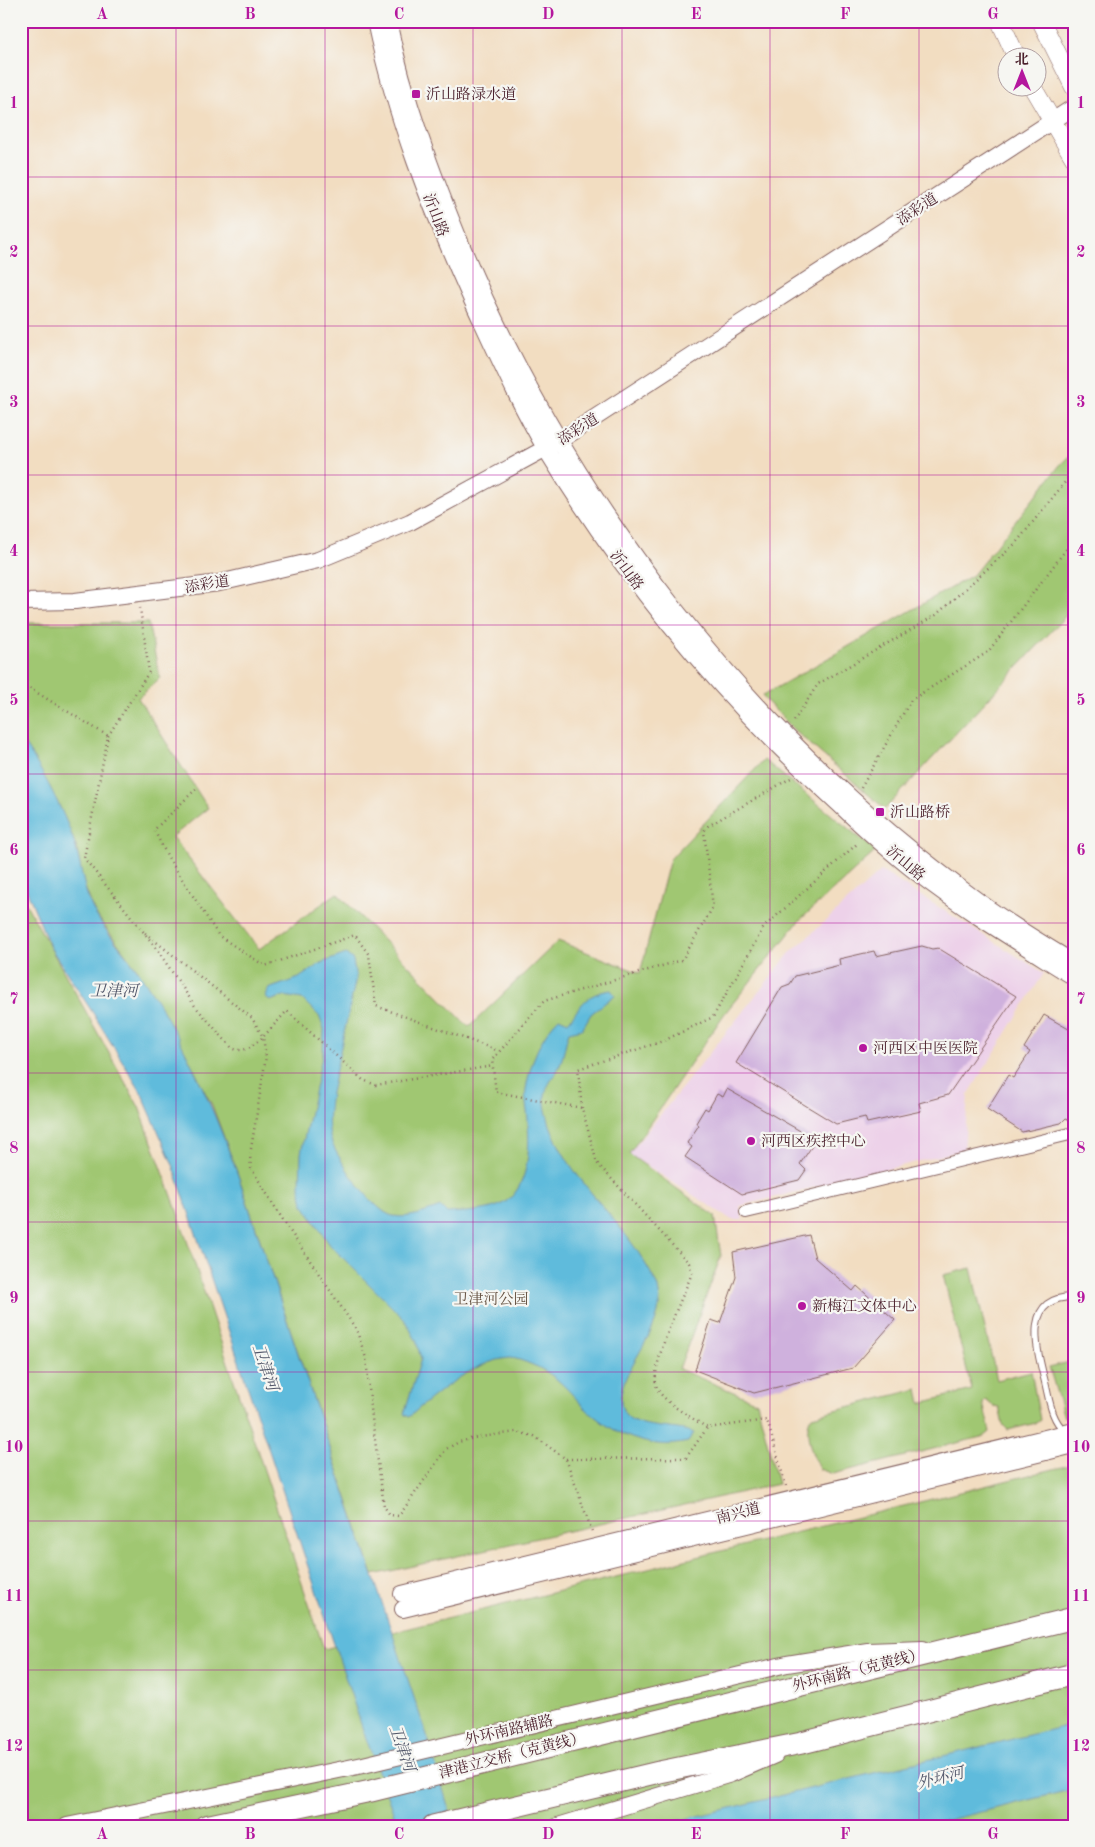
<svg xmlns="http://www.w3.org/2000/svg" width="1095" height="1847" font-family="'Old Standard TT','Noto Serif SC',serif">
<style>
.built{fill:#edd1e9}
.green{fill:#a0c772;stroke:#75734e}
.water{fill:#5ebbdc;stroke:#546d84}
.building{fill:#cfb1dd}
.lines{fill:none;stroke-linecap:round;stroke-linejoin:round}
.service-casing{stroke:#856260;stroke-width:8}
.minor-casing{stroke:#856260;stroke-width:14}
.tertiary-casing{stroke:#856260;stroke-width:18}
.secondary-casing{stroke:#856260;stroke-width:19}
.trunk-casing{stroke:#856260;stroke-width:23}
.path{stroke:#856260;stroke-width:2.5;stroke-dasharray:1 4;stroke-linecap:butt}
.service{stroke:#fff;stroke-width:6}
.minor{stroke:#fff;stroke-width:12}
.tertiary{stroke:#fff;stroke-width:16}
.secondary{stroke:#fff;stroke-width:18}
.trunk{stroke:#fff;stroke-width:21}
.grid{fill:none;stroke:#b5179e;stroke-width:1;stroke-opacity:0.55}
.poi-dot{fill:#b5179e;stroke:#f6f6f2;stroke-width:2}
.labels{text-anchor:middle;stroke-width:4.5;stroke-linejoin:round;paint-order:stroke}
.poi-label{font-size:15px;fill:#4a1f2b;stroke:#f6f6f2;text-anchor:start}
.street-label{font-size:15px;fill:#4a1f2b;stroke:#f6f6f2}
.park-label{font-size:15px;fill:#645140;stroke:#f6f6f2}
.water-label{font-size:16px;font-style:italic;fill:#515669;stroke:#f6f6f2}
.neatline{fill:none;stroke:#b5179e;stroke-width:2}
.grid-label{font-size:16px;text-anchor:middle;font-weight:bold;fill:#b5179e}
</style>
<rect width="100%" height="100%" fill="#f6f6f2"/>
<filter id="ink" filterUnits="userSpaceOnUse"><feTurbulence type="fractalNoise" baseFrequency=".02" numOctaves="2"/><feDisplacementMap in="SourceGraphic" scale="10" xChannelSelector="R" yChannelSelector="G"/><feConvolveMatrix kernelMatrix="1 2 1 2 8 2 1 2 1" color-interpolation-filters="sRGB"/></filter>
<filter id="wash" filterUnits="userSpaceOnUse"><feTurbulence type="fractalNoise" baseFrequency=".0096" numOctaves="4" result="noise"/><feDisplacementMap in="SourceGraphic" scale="20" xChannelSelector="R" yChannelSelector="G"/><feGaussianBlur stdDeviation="1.12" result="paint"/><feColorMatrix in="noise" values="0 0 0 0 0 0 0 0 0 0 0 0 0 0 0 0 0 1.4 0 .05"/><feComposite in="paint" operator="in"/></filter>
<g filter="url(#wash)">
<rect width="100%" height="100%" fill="#f2ddc1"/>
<!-- built -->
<path class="built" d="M881 871 1044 973 968 1095 964 1150 740 1206 743 1220H732L629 1154 789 954Z"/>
<!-- green -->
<path class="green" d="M1074 451V607L885 809 794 730 762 696 973 575 1060 465Z
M21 623H148L160 678 138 698 208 808 172 837 259 949 337 893 469 1027 558 941 640 973 670 859 764 760 876 851 800 920 725 1013 629 1154 715 1216 721 1256 679 1369 757 1402 778 1484 373 1575 238 1175 212 1105 139 972 95 913 84 885 76 846 60 808 21 740Z
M21 895 139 1107 173 1199 324 1649 1074 1464V1825L21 1826Z
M971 1268 997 1380 1031 1371 1040 1420 1036 1423 1008 1430 1003 1425 999 1407 993 1406 986 1400 983 1403 990 1432 985 1436 833 1474 819 1469C812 1455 802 1428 812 1416L918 1389 921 1403 972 1390 943 1275Z
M1074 1361V1414L1064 1417 1049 1367Z"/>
<!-- water -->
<path class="water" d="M21 740C39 762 69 821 76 848 82 870 84 894 95 913 107 934 125 952 138 971 181 1034 212 1104 238 1175L428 1739 454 1826H398L363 1730 173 1165 141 1092 93 1013 50 947 21 876Z
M346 954 353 960 356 978 331 1093C329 1108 326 1128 332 1143 339 1161 374 1212 393 1216 410 1219 425 1212 441 1207L447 1213C464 1212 484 1212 500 1205 529 1191 530 1150 528 1123 528 1112 524 1099 526 1089 530 1063 541 1035 559 1018L568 1022C583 1004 585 994 611 990L615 995 591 1014 582 1029 569 1032C565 1043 564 1055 560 1065 556 1075 546 1085 545 1095 544 1106 547 1114 550 1125 568 1176 611 1210 640 1255 646 1265 654 1277 658 1288 670 1333 606 1377 624 1412 633 1430 676 1425 694 1433L688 1442C649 1451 612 1434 584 1407 565 1387 555 1373 528 1363 523 1361 515 1358 510 1358 475 1360 434 1395 409 1417L404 1414 421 1359 416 1340 404 1319 330 1245 303 1204 300 1186 301 1153 323 1052 324 1029 319 1016 302 999 284 996 270 1001 266 998 268 989 299 978 321 963Z
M1074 1724V1789L924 1826H657Z"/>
<g id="blocks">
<!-- building -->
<path class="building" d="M922 946 932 949 938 948 1016 996 948 1095 919 1103 921 1111 867 1123 865 1117 836 1124 736 1063 782 987 790 984 795 976 840 965 839 959 874 951 876 956Z
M1044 1015 1074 1032V1122L1066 1118 1061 1123 1022 1132 987 1109 1008 1075 1013 1078 1030 1052 1024 1048Z
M727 1089 816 1140 800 1164 806 1170 799 1180 742 1194 685 1157 692 1147 687 1143 699 1125 696 1123 705 1108 708 1110 717 1094 723 1097Z
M809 1235 815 1258 853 1291 857 1286 895 1320 853 1368 754 1393 695 1370 711 1320 720 1323 736 1277 733 1252Z"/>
</g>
</g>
<g filter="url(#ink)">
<use href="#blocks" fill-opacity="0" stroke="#856260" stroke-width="1"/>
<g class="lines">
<!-- service casing -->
<g class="service-casing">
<path id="service" d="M1065 1431C1051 1420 1049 1398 1045 1382 1037 1350 1021 1296 1074 1297"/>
</g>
<!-- minor casing -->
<g class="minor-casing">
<path id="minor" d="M746 1212 1074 1133"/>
</g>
<!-- tertiary casing -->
<g class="tertiary-casing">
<path id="tertiary" d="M375 21C395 117 431 209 471 298 495 349 518 402 547 451 627 582 725 700 838 803 863 827 889 851 916 872 966 911 1020 943 1074 977
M388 21C404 99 433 176 463 249 572 508 750 736 978 901 1009 924 1041 943 1074 963
M21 602 75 601 219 583 318 560 410 522 559 441 1074 107
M402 1594 1074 1431
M403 1609 1074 1445
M67 1826 363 1765 787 1664 868 1651 923 1649
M558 1826 731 1774 775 1755"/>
</g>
<!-- secondary casing -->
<g class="secondary-casing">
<path id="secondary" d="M1000 21 1017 58
M1041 21 1074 87
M1033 88 1074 158"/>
</g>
<!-- trunk casing -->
<g class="trunk-casing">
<path id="trunk" d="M205 1826 371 1791 1074 1618
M433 1826 659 1772 802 1743 1074 1674"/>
</g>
<!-- path -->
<path class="path" d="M21 683 108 736 84 858 154 945 195 1006 232 1048C245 1054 253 1045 263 1037L266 1057 250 1155 251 1168 288 1228 356 1329 366 1358 372 1418 384 1506 390 1515 399 1516 446 1449 459 1442 474 1438 516 1432 534 1436 566 1459 593 1534
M794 721 818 684 936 615 1016 543 1074 471
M108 736 149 672 140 608
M861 788 911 700 988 652 1074 539
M196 789 154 830 169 859 219 936 265 966 355 935 369 955 376 1006 499 1051
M145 933 252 1018 263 1037 287 1011 363 1080 376 1085 493 1066
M582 1108 578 1069 663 1041 713 1017 764 927 858 843
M566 1459 686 1458 707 1428
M786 1486 767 1420 707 1428C692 1417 668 1406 658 1390 646 1371 684 1295 692 1273L689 1263 597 1163 582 1108 496 1092 492 1060 544 1001 682 960 713 907 704 831 708 826 791 778"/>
<!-- service -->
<use href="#service" class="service"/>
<!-- minor -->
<use href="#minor" class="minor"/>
<!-- tertiary -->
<use href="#tertiary" class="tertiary"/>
<!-- secondary -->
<use href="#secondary" class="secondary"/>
<!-- trunk -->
<use href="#trunk" class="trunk"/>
</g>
</g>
<!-- grid -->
<path class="grid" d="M176 21V1826M325 21V1826M473 21V1826M622 21V1826M770 21V1826M919 21V1826M21 177H1074M21 326H1074M21 475H1074M21 625H1074M21 774H1074M21 923H1074M21 1073H1074M21 1222H1074M21 1372H1074M21 1521H1074M21 1670H1074"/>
<!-- markers -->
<g class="poi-dot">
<rect x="411" y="89" width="10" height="10" rx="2.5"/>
<rect x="875" y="807" width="10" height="10" rx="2.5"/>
<circle cx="863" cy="1048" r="5"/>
<circle cx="751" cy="1141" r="5"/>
<circle cx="802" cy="1306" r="5"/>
</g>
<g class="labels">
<!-- poi labels -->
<g class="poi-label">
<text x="426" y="99">沂山路渌水道</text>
<text x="890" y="817">沂山路桥</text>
<text x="873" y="1053">河西区中医医院</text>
<text x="761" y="1146">河西区疾控中心</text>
<text x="812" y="1311">新梅江文体中心</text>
</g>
<!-- street labels -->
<g class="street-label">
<text transform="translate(917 209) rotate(-33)" y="5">添彩道</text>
<text transform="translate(436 215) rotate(69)" y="5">沂山路</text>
<text transform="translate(578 429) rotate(-32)" y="5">添彩道</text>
<text transform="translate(627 570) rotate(54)" y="5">沂山路</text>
<text transform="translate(207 584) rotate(-9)" y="5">添彩道</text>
<text transform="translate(906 863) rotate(40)" y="5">沂山路</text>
<text transform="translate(738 1513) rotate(-14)" y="5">南兴道</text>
<text transform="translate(858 1670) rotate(-14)" y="5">外环南路（克黄线）</text>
<text transform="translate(509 1730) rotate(-13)" y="5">外环南路辅路</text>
<text transform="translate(512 1755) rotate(-14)" y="5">津港立交桥（克黄线）</text>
</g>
<!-- park labels -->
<g class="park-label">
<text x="491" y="1304">卫津河公园</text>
</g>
<!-- water labels -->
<g class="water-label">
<text x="114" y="996">卫津河</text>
<text transform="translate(266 1367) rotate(71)" y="6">卫津河</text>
<text transform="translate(403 1748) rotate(70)" y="6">卫津河</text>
<text transform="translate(940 1777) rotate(-14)" y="6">外环河</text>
</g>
</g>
<!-- margin -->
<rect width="1095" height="1847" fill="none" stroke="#f6f6f2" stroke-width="55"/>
<!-- north arrow -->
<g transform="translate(1022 72)"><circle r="24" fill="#f6f6f2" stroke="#b1a0a2"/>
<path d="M0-4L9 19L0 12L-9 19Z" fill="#b5179e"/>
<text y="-8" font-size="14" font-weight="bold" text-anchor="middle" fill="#4a1f2b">北</text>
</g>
<rect x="28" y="28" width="1040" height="1792" class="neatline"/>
<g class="grid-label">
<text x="102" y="19">A</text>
<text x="250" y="19">B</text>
<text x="399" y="19">C</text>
<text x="548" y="19">D</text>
<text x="696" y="19">E</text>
<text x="845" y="19">F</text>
<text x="993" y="19">G</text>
<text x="14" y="108">1</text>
<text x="1081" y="108">1</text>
<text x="14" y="257">2</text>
<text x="1081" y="257">2</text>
<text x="14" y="407">3</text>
<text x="1081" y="407">3</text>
<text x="14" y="556">4</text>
<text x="1081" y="556">4</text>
<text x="14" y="705">5</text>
<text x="1081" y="705">5</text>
<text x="14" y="855">6</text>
<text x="1081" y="855">6</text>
<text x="14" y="1004">7</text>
<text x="1081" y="1004">7</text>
<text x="14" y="1153">8</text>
<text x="1081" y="1153">8</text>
<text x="14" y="1303">9</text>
<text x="1081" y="1303">9</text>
<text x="14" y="1452">10</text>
<text x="1081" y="1452">10</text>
<text x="14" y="1601">11</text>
<text x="1081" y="1601">11</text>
<text x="14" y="1751">12</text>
<text x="1081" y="1751">12</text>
<text x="102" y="1839">A</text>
<text x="250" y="1839">B</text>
<text x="399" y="1839">C</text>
<text x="548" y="1839">D</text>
<text x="696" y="1839">E</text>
<text x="845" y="1839">F</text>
<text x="993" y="1839">G</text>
</g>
</svg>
